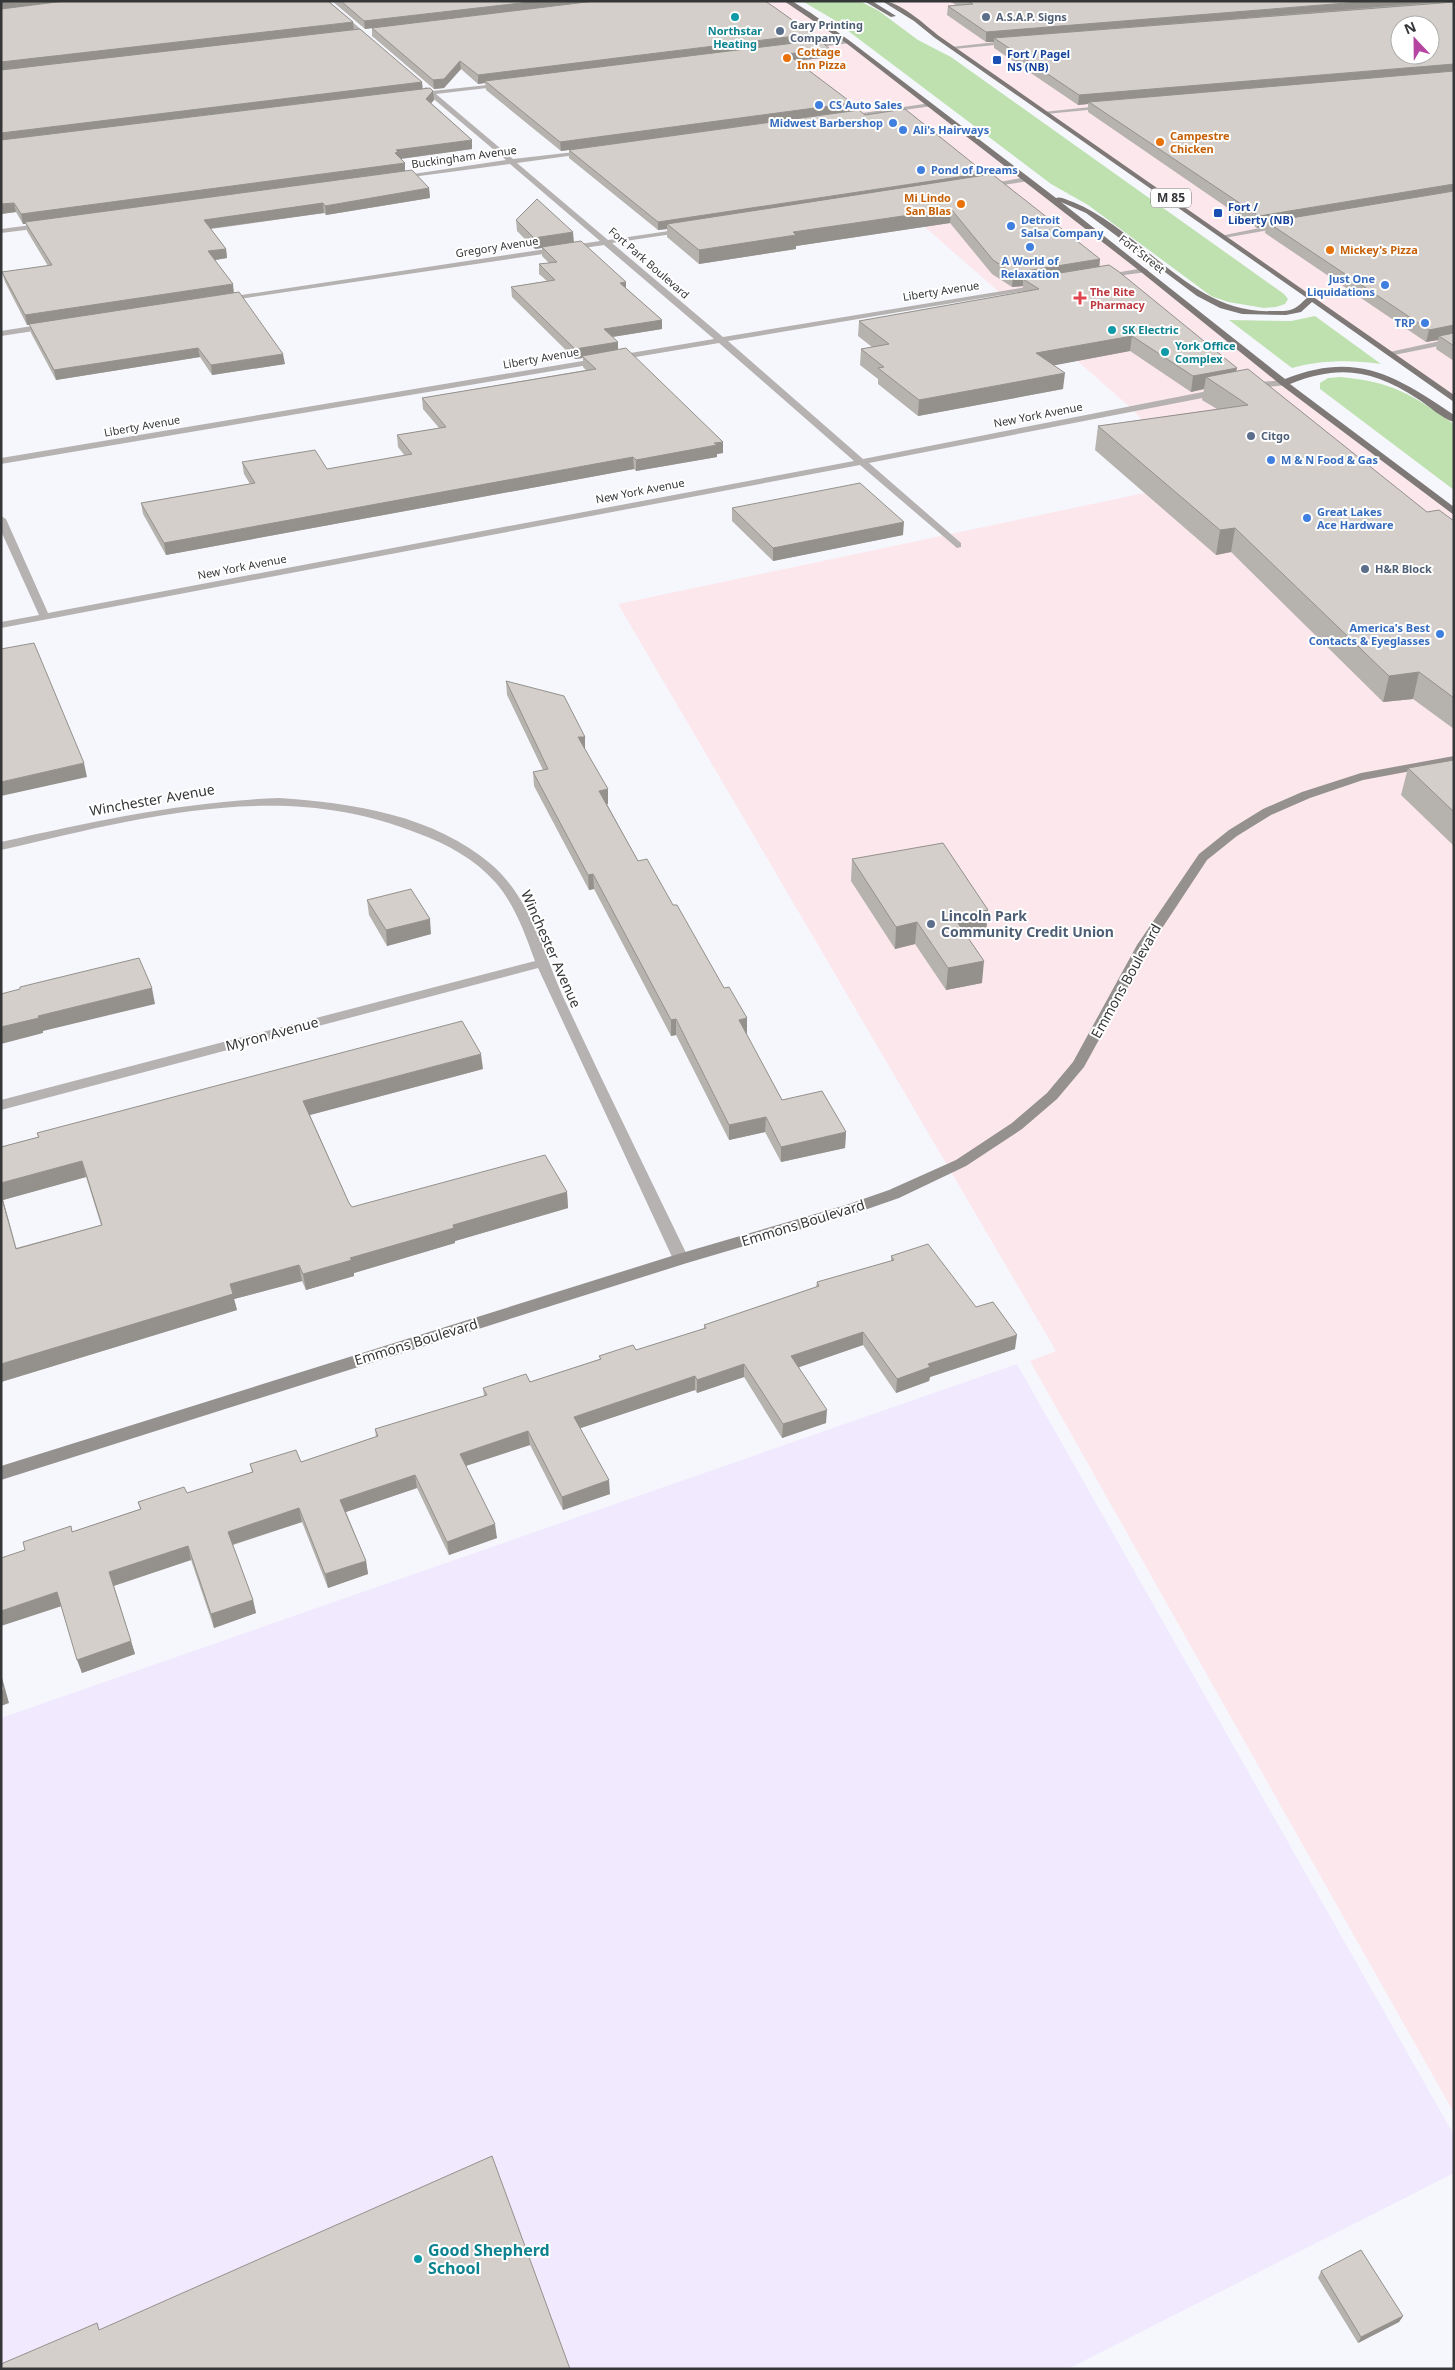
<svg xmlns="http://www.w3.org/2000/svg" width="1455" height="2370" font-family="'Noto Sans',sans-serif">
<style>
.commercial{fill:#fce7ed}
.education{fill:#f1e9fe}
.green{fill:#bfe1b0}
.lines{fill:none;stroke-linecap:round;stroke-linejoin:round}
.street{fill:#b5b2b1;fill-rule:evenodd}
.secondary{fill:#95918f;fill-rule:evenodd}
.primary{fill:#7e7977;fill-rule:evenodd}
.wall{fill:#b6b2ae;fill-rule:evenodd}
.shaded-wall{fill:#94918d}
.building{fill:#d4cfca;stroke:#94918d;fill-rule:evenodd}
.culture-dot{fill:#0f9aa8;stroke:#fff;stroke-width:2}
.service-dot{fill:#5c6f8a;stroke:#fff;stroke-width:2}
.food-dot{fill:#e8710a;stroke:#fff;stroke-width:2}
.transit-dot{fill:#1a4fb4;stroke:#fff;stroke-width:2}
.shop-dot{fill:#3f7fe0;stroke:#fff;stroke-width:2}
.health-dot{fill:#e0444e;stroke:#fff;stroke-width:2}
.labels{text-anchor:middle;stroke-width:4;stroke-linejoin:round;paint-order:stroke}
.far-service-label{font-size:11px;font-weight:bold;fill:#4e5e75;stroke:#fff;text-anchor:start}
.far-culture-label{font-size:11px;font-weight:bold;fill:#0d838f;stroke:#fff;text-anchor:start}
.far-food-label{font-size:11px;font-weight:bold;fill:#c56008;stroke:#fff;text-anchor:start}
.far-transit-label{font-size:11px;font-weight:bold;fill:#164399;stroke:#fff;text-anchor:start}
.far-shop-label{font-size:11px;font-weight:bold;fill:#366cbe;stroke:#fff;text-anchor:start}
.far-street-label{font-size:11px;fill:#353638;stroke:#fff}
.far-health-label{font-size:11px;font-weight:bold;fill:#be3a42;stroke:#fff;text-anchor:start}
.shield{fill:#fff;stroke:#727274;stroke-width:1}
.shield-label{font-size:12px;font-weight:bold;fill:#353638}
.street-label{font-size:14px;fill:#353638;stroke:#fff}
.service-label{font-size:14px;font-weight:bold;fill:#4e5e75;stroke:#fff;text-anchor:start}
.near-culture-label{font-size:16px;font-weight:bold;fill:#0d838f;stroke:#fff;text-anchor:start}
</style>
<rect width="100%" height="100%" fill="#f6f7fd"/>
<!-- commercial -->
<path class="commercial" d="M662 1H787L809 14 1454 512V2113L1030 1361 1056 1351 618 604 1168 488 1189 472 1132 409 893 199Z
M885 1H1007L1454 282V399Z"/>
<!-- education -->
<path class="education" d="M1017 1364 1454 2135V2173L1068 2369H1V1718Z"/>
<!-- green -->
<path class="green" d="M802 1H860L879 11 918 40 951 57 1284 294 1288 299 1285 304 1276 307 1264 308 1228 302 1211 296 1088 205 1051 184 831 18Z
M1315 316 1381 364C1351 360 1322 360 1292 368L1229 320 1291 321Z
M1340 377C1393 382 1411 394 1454 424V490L1320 389V383L1328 378Z"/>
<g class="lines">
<!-- street -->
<path class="street" d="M322 1H329L375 42V44H371Z
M848 40 850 43 805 49 802 47Z
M1014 40 1016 43 954 49 951 47Z
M506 83 504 86 436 94 513 159 592 150V152L590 153 517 163 608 240 689 228 690 230 686 232 612 243 723 337 1045 284 1046 286 1042 288 728 341 863 459 1223 388 1227 391 1223 394 869 463 961 543V547L957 548 860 465 1 628V622L39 615 1 531V516L6 519 48 613 854 461 719 343 1 464V458L714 339 604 245 219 302 218 300 222 298 600 241 510 164 397 179 393 177 506 160 429 95 413 97 410 95 425 92 423 89 426 87 432 91Z
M931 103 933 106 845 118 842 116Z
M1110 105 1108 108 1046 114 1043 112Z
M1026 177H1029V181L983 188 979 186Z
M47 223H50V227L1 233V229Z
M1284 223H1287V227L1224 238 1220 236Z
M1144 268 1148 270 1147 272 1101 278 1097 276Z
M51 323 54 324V328L1 336V331Z
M1454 338V343L1389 356 1385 353Z
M1284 380 1288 383 1287 385 1248 389 1244 386 1248 383Z
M279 798C353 803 434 815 492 865 532 900 544 956 566 1003 606 1089 648 1174 689 1259L687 1263H675L673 1259 538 968 1 1110V1100L535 961C525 934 515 905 496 883 475 859 447 844 417 833 282 778 138 818 1 850V842C95 821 182 802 279 798Z"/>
<!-- secondary -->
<path class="secondary" d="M1454 756V763L1363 780 1310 798 1271 815 1237 836 1207 860 1151 945 1084 1067 1057 1099 1022 1129 966 1166 899 1198 856 1213 687 1263 1 1480V1466L675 1255 846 1205 889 1190 956 1160 1012 1123 1047 1093 1073 1062 1137 945 1199 854 1229 830 1263 809 1302 792 1361 773Z"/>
<!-- primary -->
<path class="primary" d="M784 1H792L811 13 850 41 1056 198C1061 196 1067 200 1073 202 1142 230 1192 315 1272 311 1279 311 1289 312 1295 308 1299 306 1303 301 1307 298L935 38 914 21 882 1C900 1 925 25 939 36L1454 395V402L1312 302 1301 312 1286 315 1242 314 1220 308 1197 296 1086 213 1061 202 1285 379C1357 351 1394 375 1454 415V422C1441 418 1429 406 1418 399 1373 370 1340 364 1290 384L1454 507V515L1281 385 1141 272 846 43Z
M864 1H872L896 16 891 17Z"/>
</g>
<!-- wall -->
<path class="wall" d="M1 1 353 29 422 82V89L433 91 434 100 431 103 472 140V149L401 159 405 163V171L429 188 430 198 326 215 324 213 211 229 226 249 227 258 215 260 234 293 285 364 212 375 200 357 56 380 31 333 30 325H27L5 282 2 272 48 266 27 231 26 224H23L16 212 1 214Z
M332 1H765L830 57 796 61 851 111 865 115 985 175 1099 267 1236 371 1427 512 1454 521V729L1413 699 1383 702 1231 552 1216 555 1095 450 1098 426 1217 409 1202 400 1204 389 1191 392 1130 351 1054 365 1063 389 918 416 878 384V379L860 365 861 349 872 347 858 336 859 321 1022 292 1023 286 1012 287 992 274 950 223 796 246V249L699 264 667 237V229L658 230 569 158V150L649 139 561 151 486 90 485 83 478 84 461 69 444 88 434 89 372 36V28L365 29Z
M949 1H1454V361L1436 349 1438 340 1426 342 1265 233 1266 226 1257 228 1088 112V104L1078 105 994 48V42H986L947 15 948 6 956 5Z
M516 220 574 242 662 320V329L613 337 618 350 723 442V453L717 454V457L636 471 634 469 166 555 143 514 141 503 250 484 244 474 242 462 327 469 405 456 398 447 397 435 439 428 423 409 422 398 586 370 583 367V358L575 359 512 297 511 287 547 281 539 274V264L549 263 542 256V248L535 249 517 231Z
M732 508 903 535 773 561 732 521Z
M506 681 585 749 608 804H607L638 861 673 905 724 988 747 1018 746 1034 782 1100 846 1132 845 1148 781 1162 765 1132 729 1140 676 1035 671 1036 594 889 589 890 534 786 533 772 543 770 507 695Z
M1454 760V846L1401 795 1408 768Z
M852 859 988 910 986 932 966 936 982 983 946 990 915 944 895 949 851 881Z
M367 900 431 934 387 946 369 915Z
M483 1069 310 1115 349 1203 352 1207 567 1192 568 1208 455 1241V1243L354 1273V1276L306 1290 302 1281 234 1299 237 1310 1 1382V1147L38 1137 37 1133ZM86 1177 101 1225 16 1248 3 1200Z
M891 1256 976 1307 1015 1349 930 1377 929 1381 896 1393 863 1345 799 1367 826 1423 782 1438 744 1377 697 1393 695 1390 580 1428 610 1494 563 1510 530 1445 466 1466 497 1538 449 1555 417 1488 346 1512 366 1561 368 1574 328 1588 302 1522 233 1545 253 1600 256 1613 214 1628 191 1560 114 1586 135 1654 82 1673 61 1606 25 1550 72 1532 140 1509 138 1502 187 1493 252 1472 250 1464 301 1462 376 1437 375 1429 484 1396 483 1388 530 1382 600 1359 599 1356 636 1350 704 1329V1325L816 1287 817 1282 891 1261Z
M1321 2271 1403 2316 1399 2322 1358 2343 1318 2278Z"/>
<!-- shaded-wall -->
<path class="shaded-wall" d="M1 1H77L1 9Z
M538 1H608L365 29 364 21Z
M1371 1H1454L994 38V42H986V32Z
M353 22 354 31 1 71V62Z
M812 34 811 43 485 81V83L478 84V75Z
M830 49V57L787 62V54Z
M460 61 461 69 444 88 434 89 433 80Z
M1454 64V74L1089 102 1088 104 1078 105 1079 95Z
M422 82 423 91 1 142V133Z
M433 91 434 100 427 108 426 99Z
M852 103 851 112 561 151 560 142Z
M472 140V149L399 159 395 153 396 150Z
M405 163V172L25 222 26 224H23L21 214Z
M985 173 984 181 667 224V229L658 230V222Z
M1454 184V195L1267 222 1266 226 1257 228 1259 216Z
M429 188 430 198 326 215 325 206Z
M14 203 16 212 1 214V204Z
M323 203 324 213 206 229 204 220Z
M951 209 950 223 796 246V249L699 264V250L793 232Z
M573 232 574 243 535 249 534 238Z
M226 249 227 258 209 261 208 251Z
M1100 259 1099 273 1023 279V286L1012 287 1013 273Z
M626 282V291L620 283Z
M233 284 234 294 27 325 25 315Z
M662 320V329L605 338 604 329Z
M1454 325V337L1439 336 1438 340 1426 342 1429 330Z
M1132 336 1130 351 1035 369 1036 353Z
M618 342V352L582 356V358L575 359V349Z
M198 348 200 357 56 380 54 370Z
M283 354 285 364 212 375 211 365Z
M1237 368 1234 383 1206 377 1204 389 1191 392 1193 376Z
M1065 373 1063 389 918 416 919 400Z
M723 442V453L717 454V457L636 471V460Z
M633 457 634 469 166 555 164 543Z
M904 522 903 535 773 561V548Z
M1235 528 1231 552 1216 555 1220 530Z
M1419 672 1413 699 1383 702 1389 676Z
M578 737H585V751Z
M84 763 87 777 1 796V782Z
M608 789V804L600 805 599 791Z
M593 874 594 889 589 890 588 875Z
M988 910 986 932 951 938 953 916Z
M430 919 431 934 387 946 386 930Z
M917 922 915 944 895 949 896 927Z
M984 961 982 983 946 990 948 968Z
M152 988 155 1004 43 1031V1033L1 1044V1027L38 1016Z
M747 1018V1034L738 1036 739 1020Z
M676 1019V1035L671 1036V1020Z
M481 1054 483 1069 306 1116 303 1101Z
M766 1117 765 1132 729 1140V1125Z
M846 1132 845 1148 781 1162V1147Z
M82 1161 86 1177 3 1200 21 1264 1 1195V1183Z
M567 1192 568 1208 455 1241V1243L354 1273V1276L306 1290 303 1274 350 1258 453 1225Z
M299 1265 302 1281 234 1299 237 1310 1 1382V1364L230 1284Z
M863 1332V1345L791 1370V1356Z
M1017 1335 1015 1349 930 1377 929 1381 896 1393 897 1379 928 1364Z
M744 1364V1377L697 1393V1380Z
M695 1376V1390L575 1430 574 1417Z
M827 1410 826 1423 782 1438 783 1424Z
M528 1431 530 1445 462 1467 460 1454Z
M415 1475 417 1488 343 1513 340 1500Z
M609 1480 610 1494 563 1510 562 1497Z
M299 1508 302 1522 231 1545 228 1532Z
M495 1524 497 1538 449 1555 447 1542Z
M188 1546 191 1560 113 1586 109 1572Z
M366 1561 368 1574 328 1588 325 1574Z
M57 1592 62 1606 1 1626V1611Z
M253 1600 256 1613 214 1628 211 1614Z
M131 1641 135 1654 82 1673 77 1660Z
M1 1674 9 1703 1 1706Z
M1403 2316 1399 2322 1358 2343 1361 2337Z"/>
<!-- building -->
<path class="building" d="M65 1H328L353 22 1 62V9Z
M341 1H538L364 21Z
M595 1H765L774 7 812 34 478 75 460 61 444 79 433 80 372 28Z
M968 1H1371L986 32 948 6 973 4Z
M1454 2V64L1079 95 994 38ZM1400 25H1430V55H1400Z
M360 29 422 82 1 133V70Z
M819 40 830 49 787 54 852 103 560 142 485 81Z
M1454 71V184L1259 216 1089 102Z
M430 88 433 91 426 99 472 140 396 150 398 152 395 153 405 163 21 214 14 203 1 204V140Z
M905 109 985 173 658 222 569 150 859 110 865 115Z
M412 170 429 188 325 206 323 203 204 220 226 249 208 251 233 284 25 315 2 272 52 265 25 222Z
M992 174 1100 259 1013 273 993 260 951 209 793 232 796 235 699 250 667 224Z
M1454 191V325L1429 330 1267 222Z
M537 199 573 232 534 238 516 220Z
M581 241 626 282 620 283 662 320 604 329 618 342 575 349 511 287 555 280 539 264 557 262 542 247Z
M1109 265 1118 271 1237 368 1193 376 1132 336 1036 353 1065 373 919 400 878 368 884 367 861 349 889 344 859 321 1039 289 1023 279Z
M239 292 283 354 211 365 198 348 54 370 29 324Z
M1454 333V346L1439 336Z
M626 348 723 442 714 443 717 445 636 460 633 457 164 543 141 503 255 483 242 462 315 450 327 469 412 454 397 435 446 427 422 398 596 369 582 356Z
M1248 369 1427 512 1439 510 1454 521V698L1419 672 1389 676 1235 528 1220 530 1098 426 1248 405 1206 377Z
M860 483 904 522 773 548 732 508Z
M34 643 84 763 1 782V649Z
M506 681 564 696 585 737H578L608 789 599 791 638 861 647 859 673 905H677L724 988 729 987 747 1018 739 1020 782 1100 822 1091 846 1132 781 1147 766 1117 729 1125 676 1019 671 1020 593 874 588 875 533 772 548 769Z
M1454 760V812L1408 768Z
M943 843 988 910 953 916 984 961 948 968 917 922 896 927 852 859Z
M411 889 430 919 386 930 367 900Z
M139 958 152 988 38 1016 39 1018 1 1027V994L20 989V987Z
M462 1021 481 1054 303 1101 349 1203 352 1207 545 1155 567 1192 453 1225 454 1228 350 1258 352 1260 303 1274 299 1265 230 1284 233 1294 1 1364V1195L16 1249 102 1225 82 1161 1 1183V1147L39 1137 37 1133Z
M928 1244 976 1307 993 1302 1017 1335 928 1364 930 1367 897 1379 863 1332 791 1356 827 1410 783 1424 744 1364 697 1380 695 1376 574 1417 609 1480 562 1497 528 1431 460 1454 495 1524 447 1542 415 1475 340 1500 366 1561 325 1574 299 1508 228 1532 253 1600 211 1614 188 1546 109 1572 131 1641 77 1660 57 1592 1 1611V1558L25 1550 23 1542 71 1526 72 1532 141 1509 138 1502 184 1487 187 1493 253 1472 250 1464 296 1450 301 1462 378 1436 375 1429 487 1395 483 1388 526 1374 530 1382 601 1359 599 1356 633 1345 636 1350 706 1328 704 1325 819 1286 817 1282 894 1260 891 1256Z
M1 1680 4 1690 1 1691Z
M492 2156 570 2369H1V2364L97 2323 99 2330Z
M1361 2250 1403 2316 1361 2337 1321 2271Z"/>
<!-- markers -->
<g class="culture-dot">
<circle cx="735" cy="17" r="5"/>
<circle cx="1112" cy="330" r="5"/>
<circle cx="1165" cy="352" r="5"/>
<circle cx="418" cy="2259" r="5"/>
</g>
<g class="service-dot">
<circle cx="986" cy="17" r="5"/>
<circle cx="780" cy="31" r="5"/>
<circle cx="1251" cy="436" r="5"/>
<circle cx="1365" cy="569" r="5"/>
<circle cx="931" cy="924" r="5"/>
</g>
<g class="food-dot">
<circle cx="787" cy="58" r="5"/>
<circle cx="1160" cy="142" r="5"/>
<circle cx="961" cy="204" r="5"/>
<circle cx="1330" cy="250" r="5"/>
</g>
<g class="transit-dot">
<rect x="992" y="55" width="10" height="10" rx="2.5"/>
<rect x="1213" y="208" width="10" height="10" rx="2.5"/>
</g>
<g class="shop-dot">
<circle cx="819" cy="105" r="5"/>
<circle cx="893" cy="123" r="5"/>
<circle cx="903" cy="130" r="5"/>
<circle cx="921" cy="170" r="5"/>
<circle cx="1011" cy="226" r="5"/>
<circle cx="1030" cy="247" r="5"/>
<circle cx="1385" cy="285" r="5"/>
<circle cx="1425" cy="323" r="5"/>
<circle cx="1271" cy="460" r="5"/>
<circle cx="1307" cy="518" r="5"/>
<circle cx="1440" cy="634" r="5"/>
</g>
<path class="health-dot" d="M1077.5 290.5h5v5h5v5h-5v5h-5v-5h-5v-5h5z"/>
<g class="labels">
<!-- far-service labels -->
<g class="far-service-label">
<text x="996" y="21">A.S.A.P. Signs</text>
<text x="790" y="29">Gary Printing<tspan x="790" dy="13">Company</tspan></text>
<text x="1261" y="440">Citgo</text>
<text x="1375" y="573">H&amp;R Block</text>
</g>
<!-- far-culture labels -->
<g class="far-culture-label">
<text x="735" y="35" text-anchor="middle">Northstar<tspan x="735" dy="13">Heating</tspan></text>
<text x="1122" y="334">SK Electric</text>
<text x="1175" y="350">York Office<tspan x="1175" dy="13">Complex</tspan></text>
</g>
<!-- far-food labels -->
<g class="far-food-label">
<text x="797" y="56">Cottage<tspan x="797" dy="13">Inn Pizza</tspan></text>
<text x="1170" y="140">Campestre<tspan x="1170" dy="13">Chicken</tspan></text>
<text x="951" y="202" text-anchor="end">Mi Lindo<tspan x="951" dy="13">San Blas</tspan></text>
<text x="1340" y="254">Mickey's Pizza</text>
</g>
<!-- far-transit labels -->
<g class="far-transit-label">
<text x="1007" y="58">Fort / Pagel<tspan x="1007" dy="13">NS (NB)</tspan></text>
<text x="1228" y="211">Fort /<tspan x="1228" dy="13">Liberty (NB)</tspan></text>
</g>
<!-- far-shop labels -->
<g class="far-shop-label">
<text x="829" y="109">CS Auto Sales</text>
<text x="883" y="127" text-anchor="end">Midwest Barbershop</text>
<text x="913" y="134">Ali's Hairways</text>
<text x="931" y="174">Pond of Dreams</text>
<text x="1021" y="224">Detroit<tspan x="1021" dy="13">Salsa Company</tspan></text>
<text x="1030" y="265" text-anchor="middle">A World of<tspan x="1030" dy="13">Relaxation</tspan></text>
<text x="1375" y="283" text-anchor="end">Just One<tspan x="1375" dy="13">Liquidations</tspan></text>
<text x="1415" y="327" text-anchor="end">TRP</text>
<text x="1281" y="464">M &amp; N Food &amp; Gas</text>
<text x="1317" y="516">Great Lakes<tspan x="1317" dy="13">Ace Hardware</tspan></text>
<text x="1430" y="632" text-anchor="end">America's Best<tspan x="1430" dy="13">Contacts &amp; Eyeglasses</tspan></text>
</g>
<!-- far-street labels -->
<g class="far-street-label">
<text transform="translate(464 157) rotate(-8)" y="4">Buckingham Avenue</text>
<text transform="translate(497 247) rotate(-9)" y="4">Gregory Avenue</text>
<text transform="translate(1142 254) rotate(38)" y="4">Fort Street</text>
<text transform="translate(649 263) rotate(41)" y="4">Fort Park Boulevard</text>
<text transform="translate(941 291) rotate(-9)" y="4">Liberty Avenue</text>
<text transform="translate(541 358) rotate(-10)" y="4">Liberty Avenue</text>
<text transform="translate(1038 415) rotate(-11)" y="4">New York Avenue</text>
<text transform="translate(142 426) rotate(-10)" y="4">Liberty Avenue</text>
<text transform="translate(640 491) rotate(-11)" y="4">New York Avenue</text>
<text transform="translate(242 567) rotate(-11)" y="4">New York Avenue</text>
</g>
<!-- far-health labels -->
<g class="far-health-label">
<text x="1090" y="296">The Rite<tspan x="1090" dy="13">Pharmacy</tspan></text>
</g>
<!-- shield labels -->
<rect class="shield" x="1151" y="188.5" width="40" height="19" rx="4"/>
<g class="shield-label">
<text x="1171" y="202">M 85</text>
</g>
<!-- street labels -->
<g class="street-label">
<text transform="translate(152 800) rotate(-10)" y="5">Winchester Avenue</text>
<text transform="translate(551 949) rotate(66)" y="5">Winchester Avenue</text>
<text transform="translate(1126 981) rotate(-61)" y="5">Emmons Boulevard</text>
<text transform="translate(272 1034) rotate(-15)" y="5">Myron Avenue</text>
<text transform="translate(803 1223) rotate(-17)" y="5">Emmons Boulevard</text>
<text transform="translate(416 1342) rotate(-17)" y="5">Emmons Boulevard</text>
</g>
<!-- service labels -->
<g class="service-label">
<text x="941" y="921">Lincoln Park<tspan x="941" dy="16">Community Credit Union</tspan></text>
</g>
<!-- near-culture labels -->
<g class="near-culture-label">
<text x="428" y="2256">Good Shepherd<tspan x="428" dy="18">School</tspan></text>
</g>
</g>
<!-- border -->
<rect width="1455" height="2370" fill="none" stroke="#353638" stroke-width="5"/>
<!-- north arrow -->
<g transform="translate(1415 40) rotate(338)"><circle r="24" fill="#ffffff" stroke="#aeafaf"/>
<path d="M0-4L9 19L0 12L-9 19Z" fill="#b545a1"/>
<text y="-8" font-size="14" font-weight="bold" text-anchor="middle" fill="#353638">N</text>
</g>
</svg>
